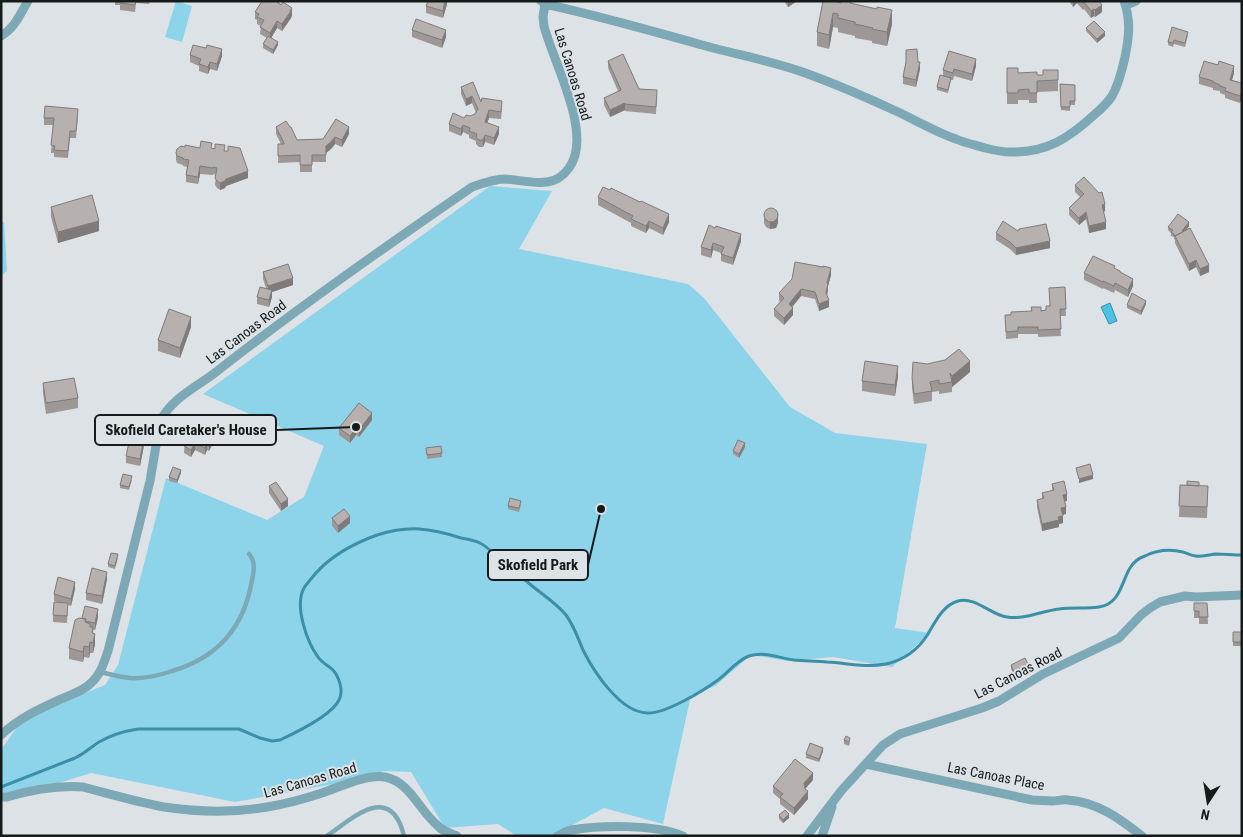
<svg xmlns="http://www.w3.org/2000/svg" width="1243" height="837" font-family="'Roboto Condensed',sans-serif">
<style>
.green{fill:#8dd4eb}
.water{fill:#4bc1e3;stroke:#3b8fa7}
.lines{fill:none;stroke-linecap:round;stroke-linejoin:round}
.stream{stroke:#3b8fa7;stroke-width:3}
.service{stroke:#7da9b7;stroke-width:4.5}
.minor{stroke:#7da9b7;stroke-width:9}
.wall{fill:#9d9796}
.shaded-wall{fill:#7f7b7a}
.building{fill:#b6b0ae;stroke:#7f7b7a}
.labels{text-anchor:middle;stroke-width:4;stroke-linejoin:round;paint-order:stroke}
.street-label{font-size:14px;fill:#171a1a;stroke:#dce2e5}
.leader{fill:none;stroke:#171a1a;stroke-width:2}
.callout-dot{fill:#171a1a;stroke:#dce2e5;stroke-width:2}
.callout{fill:#dce2e5;stroke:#171a1a;stroke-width:2}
.callout-label{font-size:15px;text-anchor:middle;font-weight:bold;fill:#171a1a}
</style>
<rect width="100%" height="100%" fill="#dce2e5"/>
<!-- green -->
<path class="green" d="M176 1 192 6 182 42 165 37Z
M490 186 552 191 519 249 688 284 704 298 790 407 835 433 927 444 895 628 930 633 892 667 833 657 788 661 751 655 715 686 691 695 663 824 604 808 552 836H517L498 824 445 828 411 772 385 771 364 775 350 781 235 802 91 773 1 801V750L24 717 105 685 118 665 166 478 267 520 304 497 324 446 203 394Z
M1 221 4 223 7 271 1 276Z"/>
<!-- water -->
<path class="water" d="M1110 303 1117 321 1109 324 1101 307Z"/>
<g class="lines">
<!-- stream -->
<path class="stream" d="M1 787 75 758C84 754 91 747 99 742 111 735 125 731 138 729H239L260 738 272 741 280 740C295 733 332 715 339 700 344 691 339 677 333 670 328 665 322 663 318 657 307 642 294 606 304 588 307 583 312 578 316 573 332 555 355 543 377 535 409 525 430 528 461 538 467 539 474 540 480 543 486 546 491 551 495 555 507 565 519 575 531 585 543 595 556 603 566 615 574 626 578 638 583 650 594 672 620 712 647 713 665 714 703 691 718 680 729 672 736 661 749 656 764 651 779 658 794 660 805 661 816 661 827 662 847 663 866 668 886 664 904 660 918 650 928 634 935 622 943 605 958 601 975 596 991 615 1007 617 1024 620 1042 611 1059 609 1072 607 1085 609 1099 607 1120 604 1121 583 1130 568 1133 563 1139 558 1145 556 1157 550 1170 549 1183 552 1187 553 1191 556 1196 556 1202 557 1209 555 1215 554 1224 554 1233 555 1242 555"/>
<!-- service -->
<path class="service" d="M100 672C110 674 120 677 130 678 144 679 158 676 172 671 213 659 240 633 250 590 252 578 258 564 249 554
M327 836C354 817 391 782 404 836"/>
<!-- minor -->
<path class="minor" d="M541 1 545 4C596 15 645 29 695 43 732 54 771 60 808 74 838 85 868 98 898 112 917 121 936 132 956 139 965 143 975 145 985 148 993 150 1002 152 1011 152 1046 153 1069 138 1094 115 1101 109 1107 104 1112 96 1119 84 1122 70 1125 57 1129 38 1131 20 1124 1
M1126 5 1136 1
M1 36C15 28 20 14 28 1
M1 735C19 718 39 709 61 699 72 694 84 691 92 682 101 674 104 662 108 651L150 481 160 422C170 399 197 387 216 372 299 307 385 247 472 187 483 183 494 179 505 179 519 180 534 184 547 182 556 181 564 175 569 168 594 134 553 62 544 26L543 17 545 4
M866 764 1032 800C1039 800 1046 801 1052 801 1057 801 1063 799 1068 800 1097 802 1119 818 1142 836
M1 797H7C31 790 57 785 83 787 110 794 137 802 164 807 198 812 233 813 267 807 286 804 304 799 322 793 340 787 366 774 385 777 410 782 419 810 437 825 442 831 449 833 457 836
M557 836C562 834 566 831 571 830 600 825 656 824 683 836
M807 836 841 791 883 745 900 734 982 708 999 701 1043 674 1119 638 1141 615 1150 608 1160 602 1185 596 1196 597 1242 595
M822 836 832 807"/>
</g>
<!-- wall -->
<path class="wall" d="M115 1H150L149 4 136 3 135 12 120 10V5H115Z
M279 1V3L292 15 291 18 282 31 277 28 271 38 278 45 273 54 263 48V44L267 38 260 34 261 26 257 24V20L255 19V12Z
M447 1V4L443 18 426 13V6Z
M784 1H797L788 7Z
M851 1V3L892 24 887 46 872 43V41L855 38V36L838 32V28L833 27 829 49 817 46V32L841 3Z
M1069 1H1099L1102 12 1095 17 1094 16 1091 18 1084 9 1083 10 1077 3 1073 7Z
M1086 28 1105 36 1097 43 1086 31Z
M412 30 446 37 442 48 412 37Z
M1188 35 1185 47 1174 44 1173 47 1168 45V42Z
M906 50 920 69 916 87 903 84V77L906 63Z
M190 55 222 56 217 71 210 69 208 74 199 71V66L190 62Z
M608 61 639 89 657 97 656 114 625 111V110L610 117 604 105V98L618 91 608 68Z
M976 66 972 81 954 76 953 80H951L948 93 937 90V87L943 76V70Z
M1007 68 1018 73 1037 75H1043L1058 70V91L1037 92V103H1029V100H1018V104H1007Z
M1234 73 1232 80 1242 83 1240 103 1225 98V95L1220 93V91L1213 90V88L1199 84V77Z
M1060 84 1075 85V105H1070V111L1061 110Z
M461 87 481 102 502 108 501 119 489 118 487 123 499 134 494 145 485 142 483 147H479L476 144V141L469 138V135L463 132 461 136 449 131V124L464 118 470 116 475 114 476 113 472 103 466 106 461 94Z
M78 116 76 138H70L68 158 54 157V153H51L53 125H44V118Z
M276 127H290L297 140 323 139 349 134 342 147 335 144 331 149 326 153V162H312V172H300V162L278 163V144H281L276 134Z
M200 148H212L225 151 248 178 226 186 225 188 220 190 217 188 215 185 216 175 213 174V175L200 174 198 184 186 182V175L187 167 183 166V165L177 163 176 160V153Z
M1075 185 1105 211 1103 212 1106 229 1089 233 1086 219 1079 225 1069 215V208L1080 197 1075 192Z
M598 197 669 222 663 235 649 228 646 233 631 226V223L598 205Z
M51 207 99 231 58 243 51 217Z
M764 216 778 223 776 228 770 229 766 227 764 223Z
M709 225 741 241 733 265 721 261V253L713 250 711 258 701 255V247Z
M1189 226 1186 231 1209 272 1200 276 1196 267 1189 271 1175 243V240L1174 239V237L1171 236V233L1168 230V227Z
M1018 231 1050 248 1016 255 1010 249 996 240V233Z
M1115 269 1120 273 1133 286 1128 297 1115 290 1114 293 1103 288V289L1084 280V273Z
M263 272 293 285 272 292V297L269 307 257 304V297L266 288 263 279Z
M831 275 828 286 827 296 829 307 819 311 815 299 801 296 792 307 793 315 784 325 774 316V309L780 302 779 300V293Z
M1065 287 1066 316H1060L1061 336 1038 337V334H1018V338L1006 339 1005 315 1046 310Z
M1146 304 1141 315 1127 308V305Z
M191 327 180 358 158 351V340Z
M970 372 952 387V386V392L939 394V391L932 392V401L914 404 912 388V378Z
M898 376 895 396 862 391V381Z
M43 383 78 398V408L46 414 43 393Z
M372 420 359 437 356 435 350 443 339 435V428Z
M204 431 215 439 209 451 207 450 205 455 195 450 191 457 184 453 185 437Z
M145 440 140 466 126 463V456Z
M745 447 739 458 733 454V451Z
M426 448 442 453V457L427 459Z
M181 473 177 483 169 481V477Z
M132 480 129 490 120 488V485Z
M1052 484 1067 501H1065L1066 514 1062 515 1063 523 1059 524V527L1042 531 1037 507V500L1042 499V493L1052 491Z
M1180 485 1208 486 1207 518 1179 517Z
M269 486 288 506 281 511 269 493Z
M521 505 519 512 508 509V506Z
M332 518 350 523 338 533 332 526Z
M118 558 115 569 108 567V564Z
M107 579 102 604 86 600V593Z
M75 589 71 606 68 605 67 623 53 622V615L57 602 54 601V594Z
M1194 603H1207L1208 624H1199V618H1194Z
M98 617 95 630H93L95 644 93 653H90L89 658 84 657 83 662 69 659V648L82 618Z
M1233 632H1242V646H1233Z
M1011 665 1028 668 1014 675 1011 669Z
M844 740 850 742 849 746 844 744Z
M823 751 819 762 806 758V754Z
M813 780 805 789 808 799 794 815 780 804V799L773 793V786Z
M779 815 789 818 783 823 779 819Z"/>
<!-- shaded-wall -->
<path class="shaded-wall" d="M445 1H447V4L443 18V11Z
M788 1H797L788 7Z
M1073 1H1077V3L1073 7Z
M1102 5V12L1095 17V10Z
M292 8V15L291 18 282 31V24Z
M1094 9V16L1091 18V11Z
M892 10V24L887 46V32Z
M833 13V27L829 49V35Z
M277 21V28L270 40V33Z
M446 30V37L442 48V40Z
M1105 32V36L1097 43V39Z
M278 42V45L273 54V50Z
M222 49V56L217 71V64Z
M976 59V66L972 81V74Z
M210 62V69L208 74V67Z
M920 62V69L916 87V80Z
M1234 66V73L1230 87V80Z
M1242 91V98L1240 103V96Z
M472 96V103L466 106V99Z
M625 103V110L610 117V110Z
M489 110V118L485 129V122Z
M463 125V132L461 136V129Z
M349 127V134L342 147V140Z
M499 127V134L494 145V138Z
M485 135V142L483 147V140Z
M335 137V144L331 149 326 153V146Z
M200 166V174L198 184V177Z
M248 171V178L226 186 225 188 220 190V183L226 179Z
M1105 204V211L1102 212V205Z
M1086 212V219L1079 225V218Z
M669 214V222L663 235V228Z
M778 216V223L776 228 770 229V222Z
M99 221V231L58 243V232Z
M649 221V228L646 233V226Z
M1106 222V229L1089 233V226Z
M1189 222V226L1182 235V231Z
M741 234V241L733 265V258Z
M1050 241V248L1016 255V248Z
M713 243V250L711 258V250Z
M1196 260V267L1189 271V264Z
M1209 265V272L1200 276V269Z
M831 268V275L828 286V290L826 300 827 283Z
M293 278V285L272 292V297L269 307 268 286Z
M1133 279V286L1128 297V290Z
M801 289V296L789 311V304Z
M829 300V307L819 311V304Z
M1146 301V304L1141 315V311Z
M793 308V315L784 325V318Z
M191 317V327L180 358V348Z
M970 361V372L952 387V376Z
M898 366V376L895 396V385Z
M372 413V420L359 437V430Z
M204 423V430L201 437V429Z
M356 428V435L350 443V436Z
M145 432V440L140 466V459Z
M215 432V439L209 451V444Z
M195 443V450L191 457V450Z
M207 443V450L205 455V448Z
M745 443V447L739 458V454Z
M181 470V473L177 483V480Z
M1093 475V479L1079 483V479Z
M1067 494V501L1063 502V495Z
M288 499V506L281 511V504Z
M1066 507V514L1061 515V508Z
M350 516V523L338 533V526Z
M1063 516V523L1059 524V527L1042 531V524Z
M107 572V579L102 604V596Z
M75 582V589L71 606V599Z
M98 609V617L95 630V623Z
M95 634V644L93 653V643Z
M90 642V653L89 658V647Z
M84 646V657L83 662V652Z
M1028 664V668L1014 675V672Z
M823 748V751L819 762V759Z
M813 773V780L804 790V783Z
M808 791V799L794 815V808Z
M789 814V818L783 823V820Z"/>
<!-- building -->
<path class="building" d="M120 1H136L135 5 120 3Z
M262 1H277V2L281 5 283 2 292 8 290 11H291L282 24 277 21 270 33 260 27 264 20 257 17 259 14 255 12Z
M428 1H445L443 11 426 6Z
M823 1H834L841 3V1H850V3L877 9V7L892 10 887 32 872 29 873 28 855 24V22L838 18V14L833 13 829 35 817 32Z
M1081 1H1099L1102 5 1095 10 1094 9 1091 11 1084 2 1083 3Z
M416 19 446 30 442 40 412 30Z
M1094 21 1105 32 1097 39 1086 28Z
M1172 27 1188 32 1185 43 1174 40 1173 43 1168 42Z
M268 36 278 42 273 50 263 44Z
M193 45 206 48 207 45 222 49 217 64 210 62 208 67 199 64 201 59 190 55Z
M917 49 918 62H920L916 80 903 77 906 62V50Z
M949 51 976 59 972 74 954 69 953 73 943 70Z
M623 54 639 89 657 90 656 107 625 104V103L610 110 604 98 621 90 608 61Z
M1204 61 1218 65 1219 61 1234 66 1230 80 1242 83V91L1240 96 1225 91 1226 88 1220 86V85L1213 82V81L1199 77Z
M1007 68H1018V73L1037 72V75H1043V70H1058V80L1037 81V93H1029V89L1018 90V93H1007Z
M940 75 951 78 948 90 937 87Z
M473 82 481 102 482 98 502 101 501 112 489 110 485 122 499 127 494 138 485 135 483 140H479L476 137 477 134 469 131 470 128 463 125 461 129 449 124 453 113 464 118 466 115 470 116 475 114 478 109 472 96 466 99 461 87Z
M1060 84 1075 85V101H1070V107H1061Z
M45 106 78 109 76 131H70L68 151 54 150 55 146 51 145 54 118H44Z
M336 119 349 127 342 140 335 137 331 142 326 146V155H312V165H300V155L278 156V144H284V143L276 127 286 121 290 127H291L297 140 323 139Z
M201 141 212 143 211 148 215 149V144L225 145 224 151H228V146L240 148 248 171 226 179 225 181 220 183 217 181 215 178 217 168 213 167V168L200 166 198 177 186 175 189 160 183 159V158L177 156 176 153 177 149 181 146 185 147V145L200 148Z
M1084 177 1099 193 1102 192 1105 204 1102 205 1106 222 1089 226 1086 212 1079 218 1069 208 1084 194 1075 185Z
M603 187 610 190 611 188 640 202 641 201 669 214 663 228 649 221 646 226 631 219 633 216 598 197Z
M92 195 99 221 58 232 51 207Z
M764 215a7 7 0 1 1 14 0a7 7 0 1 1-14 0Z
M1178 214 1189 222 1182 231 1183 232 1175 236 1174 235V234L1171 232 1173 230 1168 227Z
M1003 221 1018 231 1019 229 1046 224 1050 241 1016 248 1010 242 996 233Z
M709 225 715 228 716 226 741 234 733 258 721 254 724 247 713 243 711 250 701 247Z
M1190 228 1209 265 1200 269 1196 260 1189 264 1175 236Z
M1093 256 1115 266 1114 268 1120 271V272L1133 279 1128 290 1115 283 1114 286 1103 281V282L1084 273Z
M795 262 823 267V266L831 268 827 283H828L826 293 829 300 819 304 815 292 801 289 789 304 793 308 784 318 774 309 784 298 779 293 792 279Z
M288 264 293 278 268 286 263 272Z
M260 287 272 290 269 300 257 297Z
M1065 287 1066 309H1060L1061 329 1038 330V327H1018V331L1006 332 1005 315H1011V312L1032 311 1031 307H1041V311L1046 310V306H1050L1049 288Z
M1132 293 1146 301 1141 311 1127 305Z
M169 309 191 317 180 348 158 340Z
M959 349 970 361 952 376 950 373 952 382 939 384V380L930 382 932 391 914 394 912 378 913 362 927 364 945 360Z
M865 361 898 366 895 385 862 381Z
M74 378 78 398 46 403 43 383Z
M359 403 372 413 359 430 356 428 350 436 339 428Z
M196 419 204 423 201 429 207 432 209 429 215 432 209 444 207 443 205 448 195 443 191 450 184 446 188 438 185 437 190 426 192 427Z
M132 429 145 432 140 459 126 456Z
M738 440 745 443 739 454 733 451Z
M441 446 442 453 427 455 426 448Z
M1090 464 1093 475 1079 479 1076 468Z
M173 467 181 470 177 480 169 477Z
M123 474 132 476 129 487 120 485Z
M1064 481 1067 494 1063 495 1066 507 1061 508 1063 516 1058 517 1059 520 1042 524 1037 500 1044 498 1042 493 1054 490 1052 484Z
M1187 481 1199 482V486L1187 485Z
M276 482 288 499 281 504 269 486Z
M1180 485 1208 486 1207 507 1179 506Z
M510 498 521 501 519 508 508 506Z
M344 509 350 516 338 526 332 518Z
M111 553 118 554 115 566 108 564Z
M92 568 107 572 102 596 86 593Z
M58 577 75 582 71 599 54 594Z
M54 602 68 603 67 616 53 615Z
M1194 603H1207L1208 617H1199V611H1194Z
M85 606 98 609 95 623 85 621 86 619 82 618Z
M79 618 86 619 85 622 90 624V627H93L92 633 95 634 93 643 90 642 89 647 84 646 83 652 69 648 75 620Z
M1233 632H1242V642H1233Z
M1025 658 1028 664 1014 672 1011 665Z
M846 736 850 738 849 742 844 740Z
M810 743 823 748 819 759 806 754Z
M795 759 813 773 804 783 805 789 808 791 794 808 780 797 783 794 773 786Z
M785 810 789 814 783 820 779 815Z"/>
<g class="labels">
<!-- street labels -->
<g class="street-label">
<text transform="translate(573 74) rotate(73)" y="5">Las Canoas Road</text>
<text transform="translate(246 332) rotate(-37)" y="5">Las Canoas Road</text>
<text transform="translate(1018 673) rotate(-27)" y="5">Las Canoas Road</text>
<text transform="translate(996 776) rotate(11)" y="5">Las Canoas Place</text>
<text transform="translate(310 780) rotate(-16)" y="5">Las Canoas Road</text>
</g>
</g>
<!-- callouts -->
<path class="leader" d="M356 427L276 430M601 509L588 565"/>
<g class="callout-dot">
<circle cx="356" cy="427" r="5"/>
<circle cx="601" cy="509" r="5"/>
</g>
<g class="callout">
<rect x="95" y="415" width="181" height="30" rx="5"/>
<rect x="488" y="550" width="100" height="30" rx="5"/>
</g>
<g class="callout-label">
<text x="186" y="435">Skofield Caretaker's House</text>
<text x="538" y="570">Skofield Park</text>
</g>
<!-- border -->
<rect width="1243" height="837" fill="none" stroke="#171a1a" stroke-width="5"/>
<!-- north arrow -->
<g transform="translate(1208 802) rotate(192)" stroke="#dce2e5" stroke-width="4" paint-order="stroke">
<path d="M0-4L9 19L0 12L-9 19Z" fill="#171a1a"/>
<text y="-8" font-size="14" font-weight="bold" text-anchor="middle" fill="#171a1a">N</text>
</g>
</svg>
